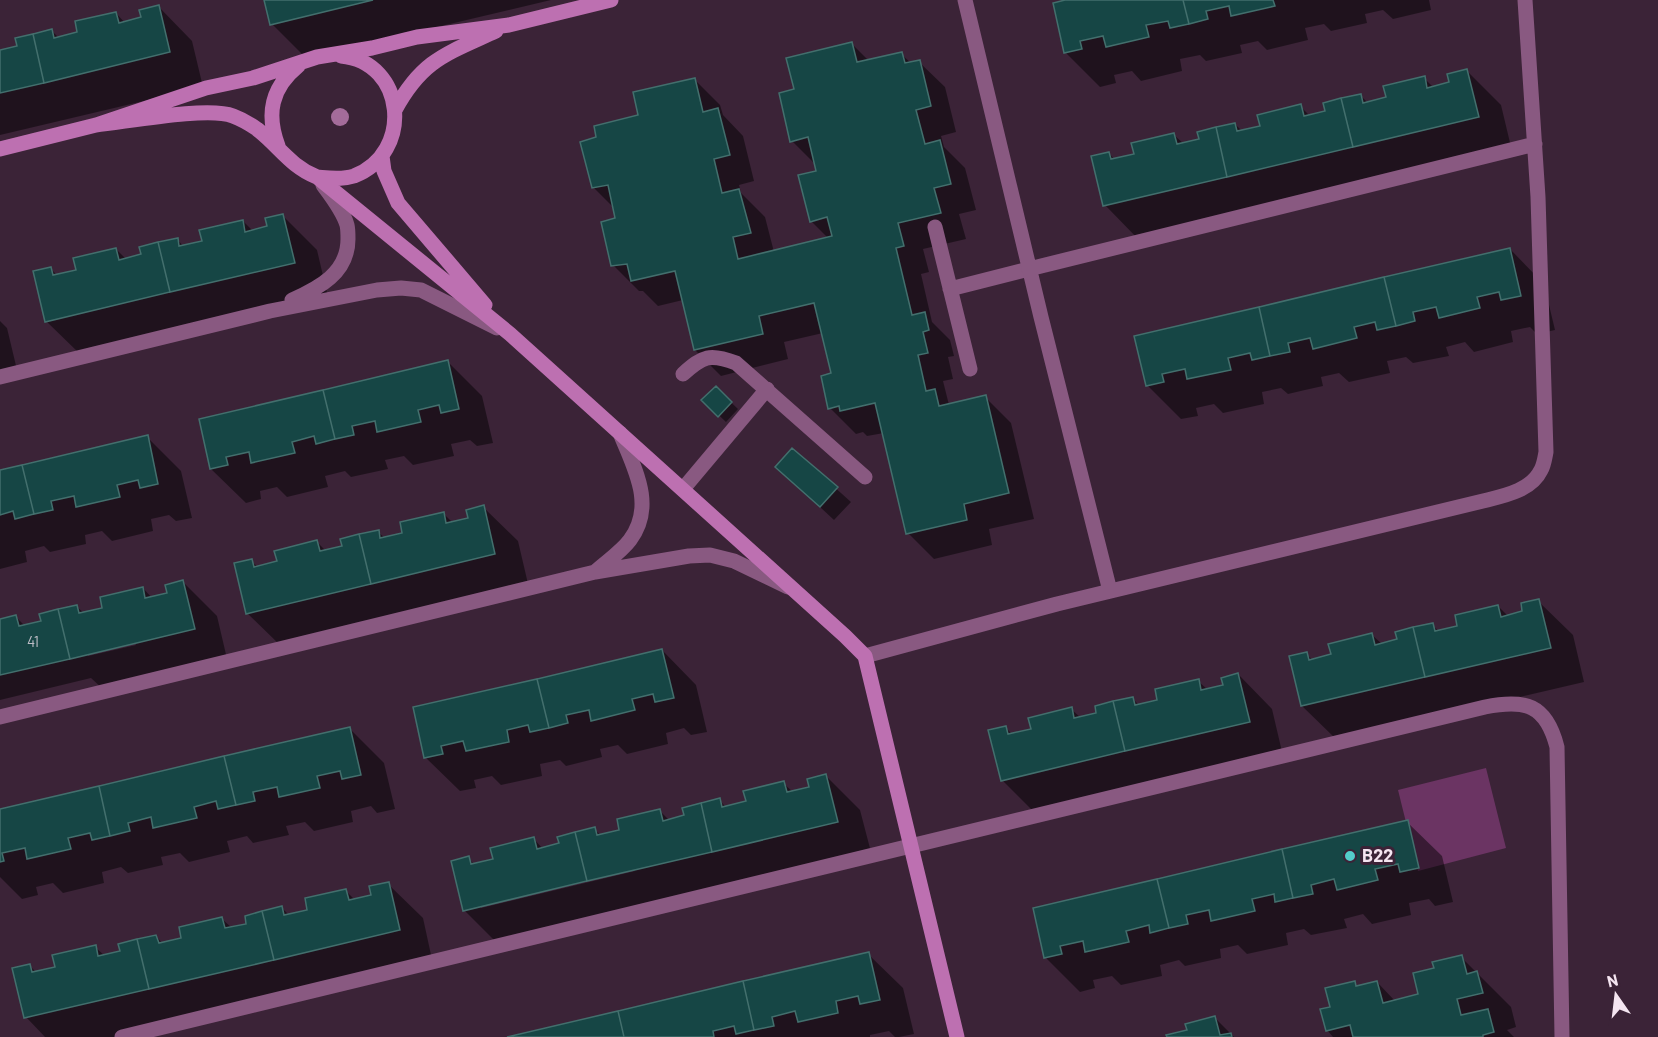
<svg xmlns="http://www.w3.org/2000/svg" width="1658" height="1037" font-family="Barlow,sans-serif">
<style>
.green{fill:#6b3463}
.shadow{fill:#0007;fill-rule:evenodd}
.building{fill:#164645;stroke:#436f6d;stroke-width:1.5}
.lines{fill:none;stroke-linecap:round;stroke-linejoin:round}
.lane{stroke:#895981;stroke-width:15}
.street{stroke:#895981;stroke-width:15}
.secondary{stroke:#bd70b1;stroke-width:15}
.tree{fill:#a46c9a}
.poi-dot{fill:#53cdca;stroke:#3b2337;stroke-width:2}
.labels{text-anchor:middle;stroke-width:6;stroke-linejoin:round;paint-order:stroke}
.number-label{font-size:15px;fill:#bdbdc6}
.poi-label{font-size:18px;font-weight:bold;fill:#f5e5f1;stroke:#3b2337;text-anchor:start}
</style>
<rect width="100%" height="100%" fill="#3b2337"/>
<!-- green -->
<path class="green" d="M1486 768 1506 848 1418 871 1398 790Z"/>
<!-- shadow -->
<path class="shadow" d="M266 0H551L306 58 272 24Z
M1072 0H1429L1431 10 1393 19 1383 10 1365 14 1367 23 1331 31 1324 24 1305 28 1308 40 1267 50 1258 41 1240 45 1242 53 1206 61 1200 55 1180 59 1182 71 1141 81 1132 71 1114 75 1116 83 1100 87 1065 52Z
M158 6 192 41 203 87 0 135V49L2 51 18 47 52 31 59 38 79 33 116 13 125 23 143 18Z
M851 43 869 61 901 54 911 63 919 62 945 87 956 132 941 136 944 147 965 168 976 210 959 214 966 239 923 249 929 272 921 274 932 322 950 340 954 356 948 357 953 379 943 381 949 405 985 397 1011 423 1034 519 989 529 992 545 934 559 908 533 884 433 867 436 863 432 856 434 830 408 833 375 823 333 784 342 788 359 721 376 695 350 683 300 658 306 643 291H639L613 265 617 219 615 209 593 187 598 138 640 116 694 79 720 105 723 115 743 136 754 181 739 185 741 193 765 217 774 252 829 239 811 221 818 172 816 165 792 141 795 90Z
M1467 71 1501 105 1512 151 1139 240 1105 205 1109 153 1115 160 1135 156 1174 135 1184 144 1201 140 1235 124 1242 131 1262 127 1300 106 1310 116 1327 112 1360 95 1368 103 1388 98 1424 78 1434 88 1451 83Z
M283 216 317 250 328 297 81 355 46 321 51 269 57 275 78 271 116 249 126 259 143 255 177 239 184 247 203 242 243 221 253 231 269 227Z
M1510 249 1544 284 1555 330 1537 334 1530 327 1511 331 1513 342 1474 352 1465 342 1446 347 1449 356 1413 363 1406 357 1387 361 1390 373 1349 382 1339 373 1321 377 1323 386 1305 390 1288 394 1281 388 1262 392 1264 404 1223 413 1214 404 1196 408 1198 416 1181 419 1147 385 1136 337Z
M0 321 7 328 18 374 0 378Z
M448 362 482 396 493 443 477 446 470 440 451 444 454 456 413 465 404 456 385 460 388 469 351 477 345 471 325 476 328 487 287 497 277 487 260 491 261 499 246 503 211 469 200 420Z
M716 388 738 409 726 422 703 400Z
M147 437 181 471 192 518 176 521 169 515 151 519 153 531 112 541 102 531 85 535 86 544 50 552 44 546 25 551 27 562 0 569V472Z
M793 450 851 502 834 520 777 467Z
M483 507 518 541 529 588 282 647 247 613 251 561 258 567 279 562 317 542 326 551 344 547 378 532 385 538 404 534 443 513 453 523 470 519Z
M183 582 217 616 228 663 106 692 91 678 0 700V620L16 617 25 626 43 622 77 607 84 613 103 609 143 588 152 598 169 594ZM135 642 136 645 88 656V653Z
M1538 601 1573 635 1584 682 1337 740 1302 706 1291 657 1306 654 1313 660 1333 655 1371 634 1382 644 1398 640 1432 625 1440 632 1459 627 1498 606 1508 616 1524 612Z
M662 650 696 685 707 732 691 735 684 728 666 733 668 744 627 754 618 745 600 749 602 757 566 766 560 760 540 764 542 776 501 785 492 776 474 780 476 788 460 791 425 757 414 708Z
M1238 674 1272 709 1283 756 1036 814 1002 780 1006 728 1013 735 1033 730 1071 709 1081 718 1098 714 1133 699 1139 705 1159 701 1198 681 1208 690 1225 687Z
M350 729 384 763 395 809 377 813 371 806 351 811 353 822 314 831 305 822 286 826 289 835 253 843 247 836 227 841 230 852 189 862 180 853 161 857 163 865 128 873 121 867 102 872 104 883 63 893 53 883 36 887 38 895 22 899 0 877V811Z
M826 776 860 810 872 856 498 944 464 910 468 858 475 865 495 860 534 839 543 849 560 844 594 829 602 836 621 831 660 811 670 821 686 817 719 800 727 808 747 803 783 783 793 792 811 788ZM633 869 635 871 481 908V905Z
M1407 822 1442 856 1453 902 1435 906 1429 899 1409 903 1411 915 1372 924 1363 914 1344 919 1347 928 1311 935 1304 929 1286 933 1288 945 1247 954 1238 945 1220 949 1221 958 1185 966 1179 960 1160 965 1162 976 1121 985 1112 976 1093 980 1095 988 1080 992 1046 958 1035 909Z
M388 884 423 918 433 964 123 1037H45L26 1017 30 966 37 973 57 968 95 947 105 956 122 952 156 936 163 944 183 939 221 918 232 928 248 925 282 908 289 915 309 911 345 890 355 900 372 896Z
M868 954 903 988 914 1034 899 1037H895L889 1031 870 1035V1037H513Z
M1461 957 1511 1007 1516 1027 1507 1030 1514 1037H1333L1327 1030 1332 1008 1354 983 1358 987 1377 982 1396 1002 1420 995 1436 970Z
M1215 1018 1234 1037H1168L1188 1031Z"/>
<!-- building -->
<path class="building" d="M264 0H373L270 25Z
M1065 0H1183L1189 24 1170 28 1168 21 1146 25 1149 37 1106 47 1103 36 1080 41 1082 49 1064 53 1053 3Z
M1183 0H1273L1275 6 1231 16 1229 6 1206 11 1208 19 1189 24Z
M159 5 170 52 44 83 33 34 52 29 54 38 77 32 75 21 116 12 119 23 141 17 139 10Z
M33 34 44 83 0 93V50L17 46 15 38Z
M852 42 857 62 902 52 905 63 920 60 931 106 916 110 925 144 940 140 951 184 934 188 941 213 898 223 904 246 896 248 912 315 925 312 929 330 923 332 928 353 918 355 926 391 935 389 939 406 986 395 1009 493 964 504 967 520 906 534 875 403 840 411 839 406 828 409 821 376 831 373 814 303 759 316 763 334 694 350 675 271 631 281 627 264 611 266 601 222 615 218 608 185 592 188 580 142 596 137 594 126 638 115 633 92 695 78 703 112 718 108 730 155 714 159 722 193 739 189 751 233 733 237 738 259 832 236 827 217 810 222 798 175 816 171 808 137 790 142 779 93 794 89 786 58Z
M1467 69 1479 117 1353 147 1341 98 1361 94 1363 103 1386 97 1383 86 1425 76 1427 88 1449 82 1447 74Z
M1341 98 1353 147 1227 177 1216 127 1235 123 1237 131 1260 126 1257 115 1301 104 1304 116 1325 111 1323 103Z
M1216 127 1227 177 1103 206 1091 156 1109 152 1111 159 1134 154 1131 143 1174 133 1177 144 1199 139 1197 132Z
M283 214 295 263 170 292 158 242 178 238 179 246 202 241 199 230 243 220 245 232 267 226 265 218Z
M158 242 170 292 45 322 33 271 51 267 53 275 76 270 73 258 116 248 119 260 141 254 139 247Z
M1510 248 1521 296 1501 300 1499 292 1477 297 1480 308 1439 318 1436 307 1413 312 1415 321 1396 326 1384 277Z
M1384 277 1396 326 1377 330 1375 322 1354 327 1357 338 1313 349 1310 338 1288 343 1290 352 1270 356 1259 307Z
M1259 307 1270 356 1252 360 1250 353 1228 358 1231 370 1187 379 1185 369 1162 374 1164 382 1146 386 1134 336Z
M448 360 459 409 441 413 439 405 418 410 421 422 377 432 375 421 352 426 354 435 335 439 323 390Z
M716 386 732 402 718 417 701 400Z
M323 390 335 439 316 444 314 436 292 442 295 453 251 463 249 452 226 457 228 465 210 469 199 419Z
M148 435 158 484 140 488 138 480 117 485 120 497 76 507 74 496 51 501 53 510 34 514 22 465Z
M792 448 838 487 820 507 775 467Z
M22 465 34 514 15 519 13 511 0 515V470Z
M484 505 495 554 371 584 359 534 379 530 380 538 402 533 400 522 444 512 446 523 468 518 466 510Z
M359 534 371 584 246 614 234 563 252 559 254 567 277 561 274 551 317 540 320 551 342 546 340 539Z
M183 580 195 629 70 659 58 609 77 605 79 613 102 608 100 597 143 587 145 598 167 593 165 585Z
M1539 599 1551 648 1425 677 1413 627 1433 623 1435 631 1457 626 1455 615 1498 605 1501 617 1522 611 1521 603Z
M58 609 70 659 0 675V619L16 615 19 626 41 621 39 614Z
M1413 627 1425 677 1301 706 1289 656 1307 652 1309 660 1331 654 1328 644 1372 633 1375 645 1397 639 1395 632Z
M662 649 674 698 655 702 653 694 632 699 635 710 591 721 589 710 566 715 568 723 549 728 537 679Z
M1238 673 1250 722 1125 751 1113 701 1133 697 1135 705 1157 700 1155 689 1199 679 1201 690 1223 685 1221 678Z
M537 679 549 728 530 732 528 725 507 730 509 742 466 751 463 741 441 746 443 754 424 758 413 707Z
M1113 701 1125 751 1001 781 988 730 1006 726 1008 734 1031 729 1028 718 1072 707 1074 718 1096 713 1095 706Z
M350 727 361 775 342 779 340 771 317 776 320 788 279 797 277 787 253 792 255 801 236 805 224 756Z
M224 756 236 805 218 809 216 801 194 807 197 818 153 828 151 817 128 823 130 831 110 836 99 786Z
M826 774 838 822 712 852 701 803 720 798 722 807 746 801 743 791 784 781 787 792 809 787 807 779Z
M99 786 110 836 92 840 90 833 68 838 71 849 27 859 25 848 2 853 4 861 0 862V809Z
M701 803 712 852 587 881 575 832 595 827 597 835 619 830 617 819 660 809 663 821 684 815 682 808Z
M1408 820 1419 868 1400 872 1398 864 1375 869 1378 880 1337 890 1334 879 1311 885 1313 894 1293 898 1282 849Z
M575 832 587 881 463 911 451 861 469 856 471 864 493 859 490 848 534 837 537 849 559 843 557 837Z
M1282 849 1293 898 1275 902 1274 894 1252 899 1255 911 1211 921 1209 910 1186 915 1188 924 1169 928 1157 879Z
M1157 879 1169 928 1150 933 1149 925 1126 931 1129 942 1085 952 1083 941 1060 946 1062 954 1044 958 1033 908Z
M389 882 400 930 274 960 262 911 282 906 284 915 307 910 305 898 346 889 349 900 371 895 369 886Z
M262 911 274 960 149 989 137 939 156 935 159 943 181 938 179 927 222 917 225 928 246 924 245 916Z
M137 939 149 989 24 1018 12 968 30 964 32 972 55 967 52 955 96 945 98 956 120 951 118 944Z
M869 952 880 1000 860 1004 858 996 836 1001 838 1013 798 1022 795 1011 772 1017 774 1026 754 1030 743 981Z
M1462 955 1467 974 1477 971 1483 993 1457 999 1461 1015 1488 1009 1494 1032 1483 1035V1037H1353L1350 1025 1326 1031 1320 1009 1330 1007 1325 988 1355 981 1356 986 1377 981 1383 1003 1418 994 1413 973 1434 968 1432 962Z
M743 981 754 1030 736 1034 734 1026 713 1031 714 1037H624L618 1011Z
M618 1011 624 1037H507Z
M1215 1016 1220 1035 1231 1033 1232 1037H1167L1166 1035 1187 1030 1185 1024Z"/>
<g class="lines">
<!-- lane -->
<path class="lane" d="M935 227 970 369
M950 289 1029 269
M683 374C703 356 710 353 736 363L865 477
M683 489 767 389"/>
<!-- street -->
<path class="street" d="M965 0 1041 317 1110 591
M1029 269 1535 144
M292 300C319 288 348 273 348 239 348 234 348 229 347 225 343 211 332 197 323 185
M0 377 270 311 377 290 401 288 421 290 497 328
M595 572C606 562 621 552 630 540 656 505 634 468 620 433
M865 656 1057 604 1483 501C1503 496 1531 491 1541 470 1544 465 1545 457 1546 452L1538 197 1525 0
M0 717 595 572 689 556 710 555 734 561 788 587
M122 1037 1485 707C1525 699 1546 704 1557 747L1562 1037"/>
<!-- secondary -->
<path class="secondary" d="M395 110C422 60 446 54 496 31
M96 125C126 122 208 106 233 116 241 119 250 124 257 129 280 147 290 166 317 177L510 334 845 636 865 656 957 1037
M278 146C266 114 271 88 298 66
M0 149 96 125 206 88 253 78 317 57 372 48 417 37 509 25 611 0
M382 156 384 171 398 203 485 305
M317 177C329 178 342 180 354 176 414 153 406 62 341 56"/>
</g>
<!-- trees -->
<circle class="tree" cx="340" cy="117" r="9"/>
<!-- markers -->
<circle class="poi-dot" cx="1350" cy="856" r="6"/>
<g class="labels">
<!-- number labels -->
<g class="number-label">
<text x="33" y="647">41</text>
</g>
<!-- poi labels -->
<g class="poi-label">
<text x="1362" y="862">B22</text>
</g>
</g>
<!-- north arrow -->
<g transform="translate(1616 995) rotate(346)" stroke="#3b2337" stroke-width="4.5" paint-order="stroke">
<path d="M0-4.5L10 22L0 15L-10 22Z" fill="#f5e5f1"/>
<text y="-9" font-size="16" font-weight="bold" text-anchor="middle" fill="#f5e5f1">N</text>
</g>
</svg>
